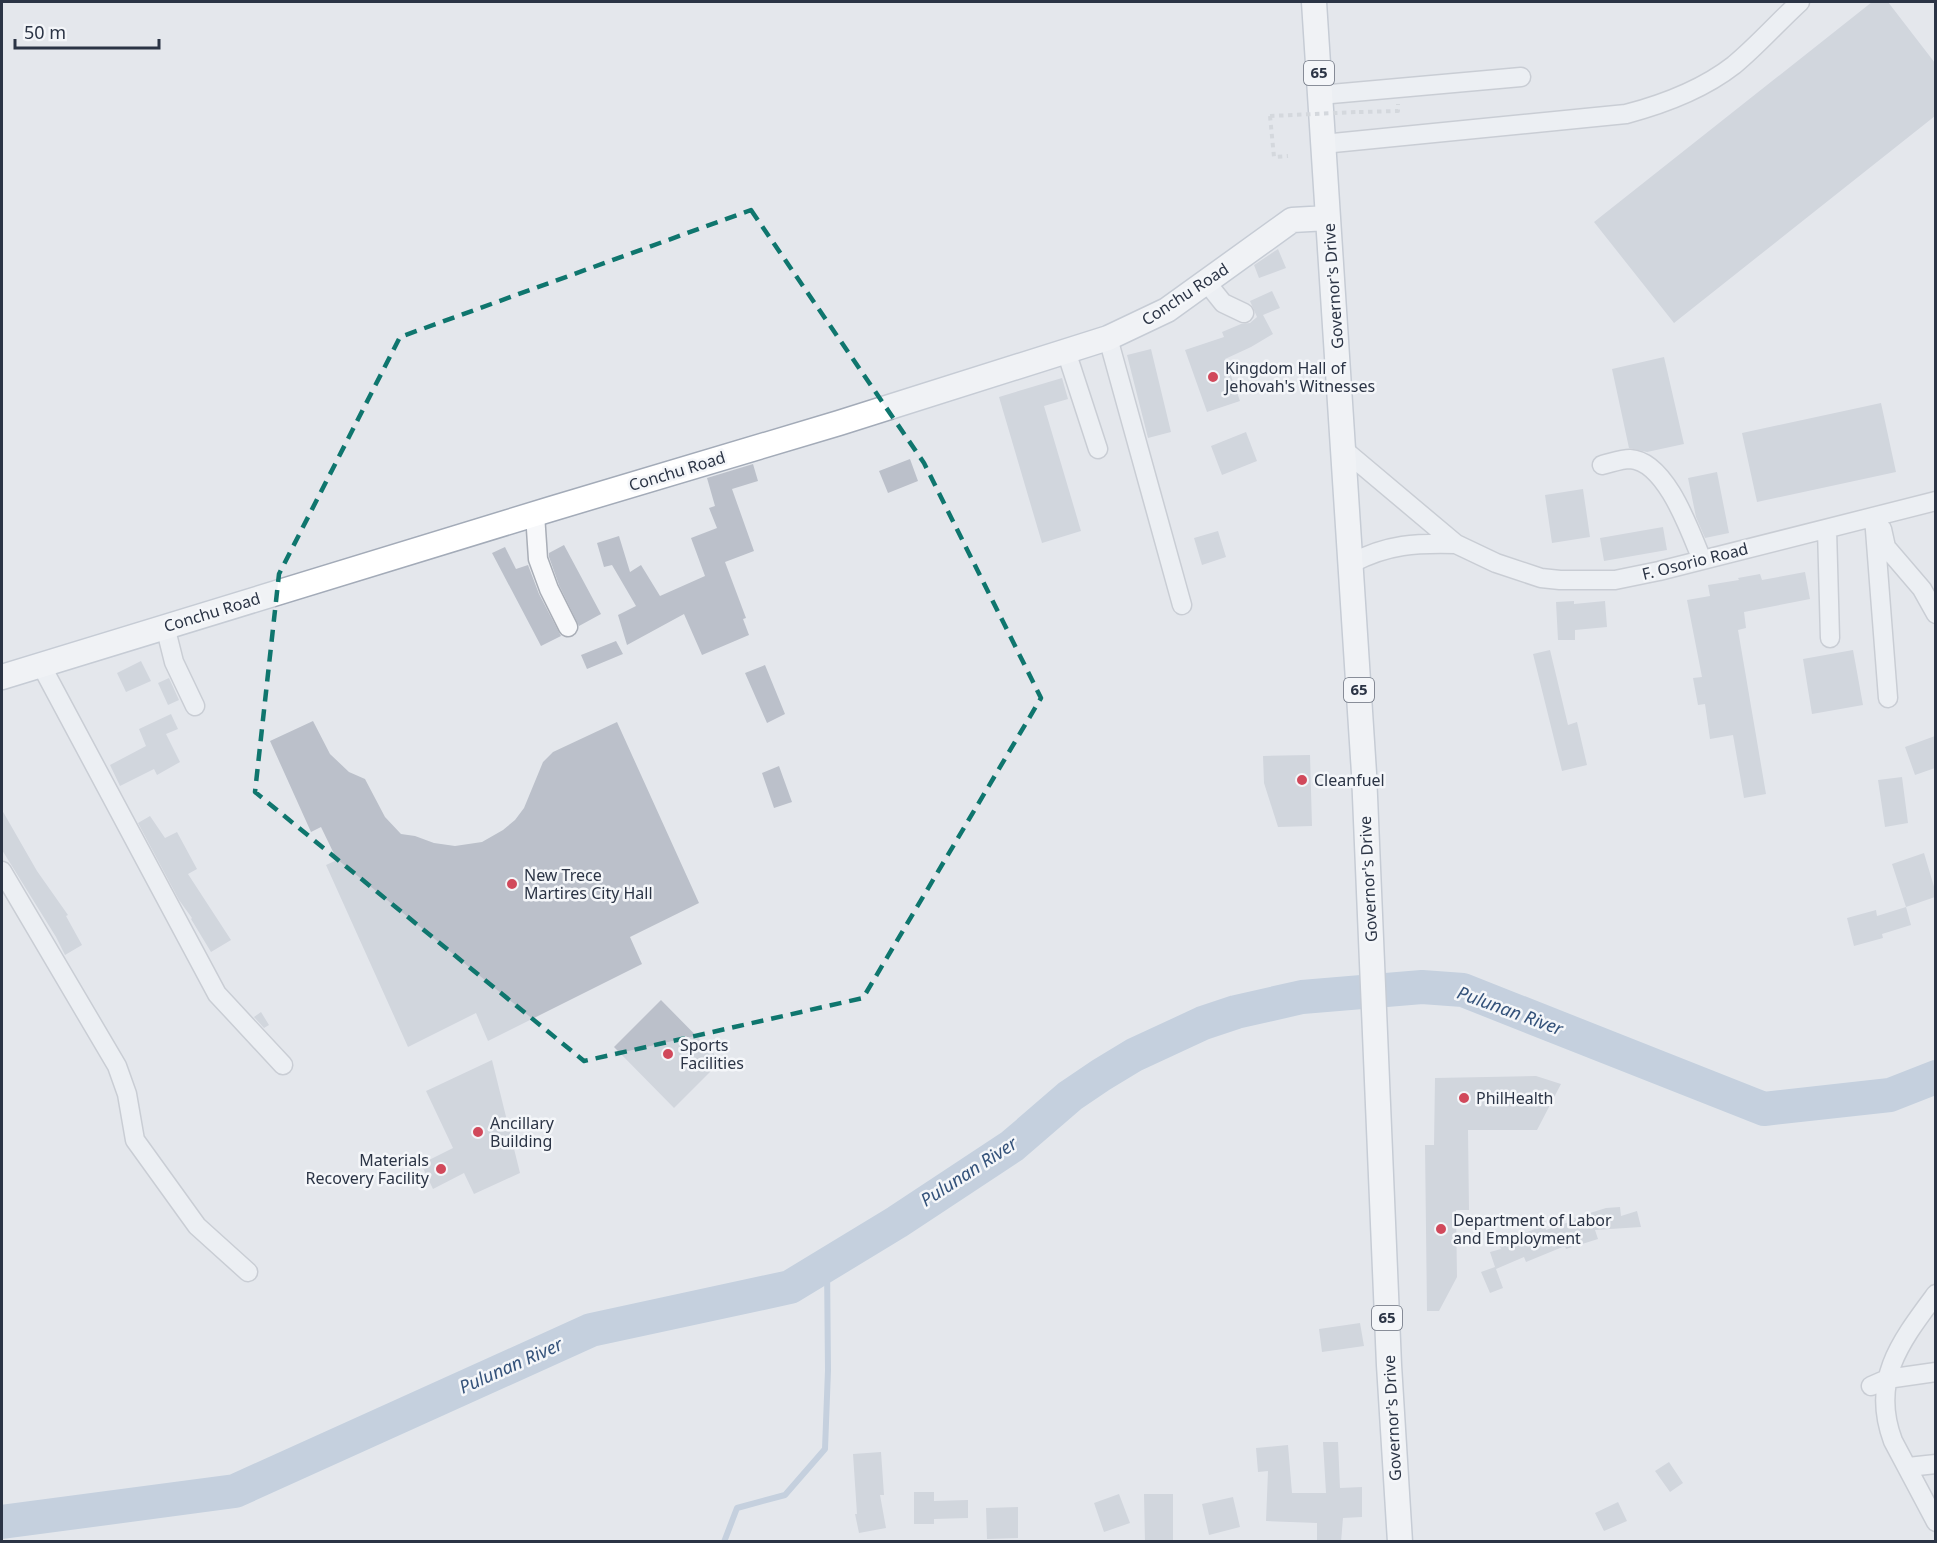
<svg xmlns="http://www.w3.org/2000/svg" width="1937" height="1543" font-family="'Noto Sans',sans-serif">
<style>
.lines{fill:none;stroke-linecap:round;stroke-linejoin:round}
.stream{stroke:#9fb4cc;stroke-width:6}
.river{stroke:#9fb4cc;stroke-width:34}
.building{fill:#bbc0ca}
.minor-casing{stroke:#a9aeb7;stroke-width:21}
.major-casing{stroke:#a3abb8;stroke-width:27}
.path{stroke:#c2c5cb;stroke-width:4;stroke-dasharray:4.5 4.5;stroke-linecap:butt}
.minor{stroke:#f7f8fa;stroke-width:18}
.major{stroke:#fff;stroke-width:24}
.path-bridge{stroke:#c2c5cb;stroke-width:4;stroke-dasharray:4.5 4.5;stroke-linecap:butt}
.marked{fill:none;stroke:#0f766e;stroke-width:4.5;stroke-dasharray:12 8;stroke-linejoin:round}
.poi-dot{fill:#d1495b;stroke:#f4f6f9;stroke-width:2}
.labels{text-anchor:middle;stroke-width:5;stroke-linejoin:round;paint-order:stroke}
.shield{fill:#f4f6f9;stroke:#676e7b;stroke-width:1.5}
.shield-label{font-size:15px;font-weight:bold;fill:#2b3445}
.street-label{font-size:16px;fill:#2b3445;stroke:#f4f6f9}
.poi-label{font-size:16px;fill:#2b3445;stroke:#f4f6f9;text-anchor:start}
.water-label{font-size:18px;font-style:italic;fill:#34527a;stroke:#f4f6f9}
</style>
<rect width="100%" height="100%" fill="#e4e7ec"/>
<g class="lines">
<!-- stream -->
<path class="stream" d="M724 1542 737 1508 785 1495 825 1449 828 1370 827 1264"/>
<!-- river -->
<path class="river" d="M2 1522 235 1491 591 1330 790 1287 897 1222 1012 1146 1070 1096 1101 1075 1134 1055 1203 1023 1236 1012 1302 997 1422 987 1463 990 1764 1109 1890 1095 1936 1077"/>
</g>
<!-- building -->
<path class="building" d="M1872 2H1888L1935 63V116L1674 323 1594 222Z
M1278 249 1286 268 1259 278 1254 265Z
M1272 291 1280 308 1263 315 1273 334 1251 347 1225 359 1240 401 1207 412 1185 350 1224 337 1222 332 1241 324 1250 323 1257 317 1250 301Z
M1151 349 1171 432 1148 438 1127 355Z
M1664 357 1684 444 1647 452 1629 448 1612 369Z
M1062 378 1068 399 1044 406 1081 531 1042 543 999 397Z
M1881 403 1896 472 1757 502 1742 433Z
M1246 432 1257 461 1222 475 1211 446Z
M910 459 918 481 888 493 879 471Z
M753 464 758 481 732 489 754 551 725 562 746 618 743 619 749 635 702 655 684 614 627 645 618 615 636 606 612 565 604 567 597 543 619 536 630 572 641 565 660 596 705 576 691 538 717 528 709 508 715 506 707 478Z
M1717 472 1729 533 1705 538 1696 517 1688 478Z
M1583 489 1590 537 1552 543 1545 495Z
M1663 527 1667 550 1604 561 1600 538Z
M1218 531 1226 557 1202 565 1194 538Z
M564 545 601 614 579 626 559 585 549 557V553Z
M505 547 516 569 528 565 539 594 561 636 541 646 492 553Z
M1805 572 1810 599 1744 612 1746 628 1738 630 1766 794 1744 798 1733 735 1710 739 1705 704 1698 705 1693 678 1702 677 1687 600 1710 596 1708 585 1739 580 1738 578 1760 574 1762 580Z
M1574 601V604L1605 601 1607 627 1575 630V640H1558L1556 602Z
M616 641 623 654 587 669 581 655Z
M1550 650 1568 725 1577 722 1587 765 1562 771 1533 654Z
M1853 650 1863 705 1812 714 1803 659Z
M141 661 151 681 126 692 117 673Z
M765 665 785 714 767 723 745 673Z
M169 678 179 700 168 705 158 683Z
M171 714 178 729 166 734 180 762 157 775 154 769 120 786 110 765 146 746 139 729Z
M313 721 330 754 349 772 365 779 385 817 401 834 415 836 434 843 455 846 482 842 503 830 515 820 524 808 543 762 553 752 617 722 699 903 630 937 642 964 488 1041 476 1013 408 1047 326 865 337 860 321 827 311 832 270 741Z
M1935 736V768L1915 775 1905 747Z
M1310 755 1312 826 1278 827 1264 783 1263 756Z
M779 766 792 802 774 808 762 773Z
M1902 777 1908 823 1885 827 1878 780Z
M2 810 37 871 68 915 66 916 82 945 65 955 56 937 2 850Z
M150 816 165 838 177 832 197 869 188 874 231 940 211 952 191 919 192 918 179 900 138 823Z
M1924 853 1935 890V897L1906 907 1892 864Z
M1906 907 1911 925 1882 934 1883 938 1854 946 1847 918 1876 910 1877 916Z
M661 1000 721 1061 674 1108 614 1047Z
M261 1012 269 1025 264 1028 254 1017Z
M492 1060 520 1173 474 1194 464 1173 433 1189 421 1164 453 1148 426 1091Z
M1536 1076 1561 1084 1537 1130H1468L1469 1210H1456L1457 1277 1439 1311H1427L1425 1145H1434L1435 1078Z
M1620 1207 1621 1216 1637 1211 1641 1227 1595 1230 1598 1239 1566 1249 1565 1246 1526 1262 1524 1257 1496 1269 1503 1288 1490 1293 1481 1272 1495 1267 1490 1252 1501 1249 1499 1244 1544 1225 1546 1230 1575 1220 1574 1218 1606 1208Z
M1360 1323 1364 1346 1322 1352 1319 1329Z
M1323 1442H1338L1340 1488 1362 1487V1517L1343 1518 1341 1542 1317 1541V1523L1266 1521 1268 1471 1258 1472 1256 1448 1288 1445 1292 1493H1326Z
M881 1452 884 1495H880L886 1528 859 1533 855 1514H857L853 1454Z
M1669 1462 1683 1483 1670 1492 1655 1471Z
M914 1492H934V1501L968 1500V1518L934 1519V1524H914Z
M1119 1494 1130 1523 1104 1532 1094 1503Z
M1144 1494H1173V1542H1145Z
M1233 1497 1240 1527 1209 1535 1202 1504Z
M1618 1502 1627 1521 1604 1531 1595 1513Z
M1018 1507V1538L987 1539 986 1508Z"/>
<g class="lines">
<!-- minor casing -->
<g class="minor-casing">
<path id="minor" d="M1320 95 1521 77
M1323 144 1626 114C1664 104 1702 90 1734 65 1757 46 1778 22 1800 2
M1207 283 1223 303 1244 313
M1108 338 1182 605
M1066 351 1098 449
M1343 449 1456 544 1496 563 1541 578 1560 580H1615L1659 571 1936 501
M1602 465C1611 463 1621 459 1630 459 1666 461 1690 531 1702 560
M535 514 538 559 549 589 568 627
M1874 517 1888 698
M1827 529 1830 638
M1882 529 1886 547 1922 589 1936 614
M1352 563C1388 544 1416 543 1456 544
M165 626 174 662 195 706
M41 665 217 994 283 1065
M2 871 117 1066 127 1094 135 1140 197 1226 248 1272
M1936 1294C1901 1341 1870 1380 1893 1441L1936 1522
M1871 1386 1887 1379 1936 1372
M1908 1467 1936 1464"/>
</g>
<!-- major casing -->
<g class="major-casing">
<path id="major" d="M1314 2 1364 773 1389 1365 1400 1542
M2 677 551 509 839 423 1108 338 1167 310 1292 220 1328 218"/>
</g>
<!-- path -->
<path class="path" d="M1359 112 1398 111V104
M1270 116 1274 157 1288 156"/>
<!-- minor -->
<use href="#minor" class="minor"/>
<!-- major -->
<use href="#major" class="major"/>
<!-- path-bridge -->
<path class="path-bridge" d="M1270 116 1357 112"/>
</g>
<!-- marked area -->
<path d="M0 0H1937V1543H0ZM751 210 924 463 1041 698 863 998 584 1061 255 792 279 574 400 337Z" fill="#e4e7ec" fill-opacity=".55" fill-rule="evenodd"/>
<path class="marked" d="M751 210 924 463 1041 698 863 998 584 1061 255 792 279 574 400 337Z"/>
<!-- markers -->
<g class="poi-dot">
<circle cx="1213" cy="377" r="6"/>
<circle cx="1302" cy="780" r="6"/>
<circle cx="512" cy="884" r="6"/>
<circle cx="668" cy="1054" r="6"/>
<circle cx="1464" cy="1098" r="6"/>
<circle cx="478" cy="1132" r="6"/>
<circle cx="441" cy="1169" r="6"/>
<circle cx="1441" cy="1229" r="6"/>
</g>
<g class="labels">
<!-- shield labels -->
<g class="shield">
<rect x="1304" y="61" width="30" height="24" rx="4.5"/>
<rect x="1344" y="678" width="30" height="24" rx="4.5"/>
<rect x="1372" y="1306" width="30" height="24" rx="4.5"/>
</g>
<g class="shield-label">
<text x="1319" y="78">65</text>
<text x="1359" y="695">65</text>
<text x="1387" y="1323">65</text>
</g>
<!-- street labels -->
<g class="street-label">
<text transform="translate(1333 286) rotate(-94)" y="6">Governor's Drive</text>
<text transform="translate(1185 294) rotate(-33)" y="6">Conchu Road</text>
<text transform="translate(677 471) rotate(-17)" y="6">Conchu Road</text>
<text transform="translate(1695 561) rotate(-14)" y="6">F. Osorio Road</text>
<text transform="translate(212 612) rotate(-17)" y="6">Conchu Road</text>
<text transform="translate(1368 879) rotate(-93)" y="6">Governor's Drive</text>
<text transform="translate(1392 1418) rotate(-93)" y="6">Governor's Drive</text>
</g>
<!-- poi labels -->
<g class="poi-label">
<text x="1225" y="374">Kingdom Hall of<tspan x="1225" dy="18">Jehovah's Witnesses</tspan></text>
<text x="1314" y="786">Cleanfuel</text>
<text x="524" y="881">New Trece<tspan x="524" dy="18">Martires City Hall</tspan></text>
<text x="680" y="1051">Sports<tspan x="680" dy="18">Facilities</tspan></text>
<text x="1476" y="1104">PhilHealth</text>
<text x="490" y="1129">Ancillary<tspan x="490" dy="18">Building</tspan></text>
<text x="429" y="1166" text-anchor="end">Materials<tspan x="429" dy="18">Recovery Facility</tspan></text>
<text x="1453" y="1226">Department of Labor<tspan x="1453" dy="18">and Employment</tspan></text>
</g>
<!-- water labels -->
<g class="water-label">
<text transform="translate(1510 1011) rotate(20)" y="6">Pulunan River</text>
<text transform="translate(969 1172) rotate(-33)" y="6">Pulunan River</text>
<text transform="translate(511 1366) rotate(-24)" y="6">Pulunan River</text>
</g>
</g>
<!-- border -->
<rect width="1937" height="1543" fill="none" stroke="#2b3445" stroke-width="6"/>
<!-- scale -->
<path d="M15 39v9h144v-9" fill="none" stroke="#2b3445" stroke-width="3"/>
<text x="24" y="39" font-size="18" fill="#2b3445" stroke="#f4f6f9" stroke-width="4.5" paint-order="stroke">50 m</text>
</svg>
